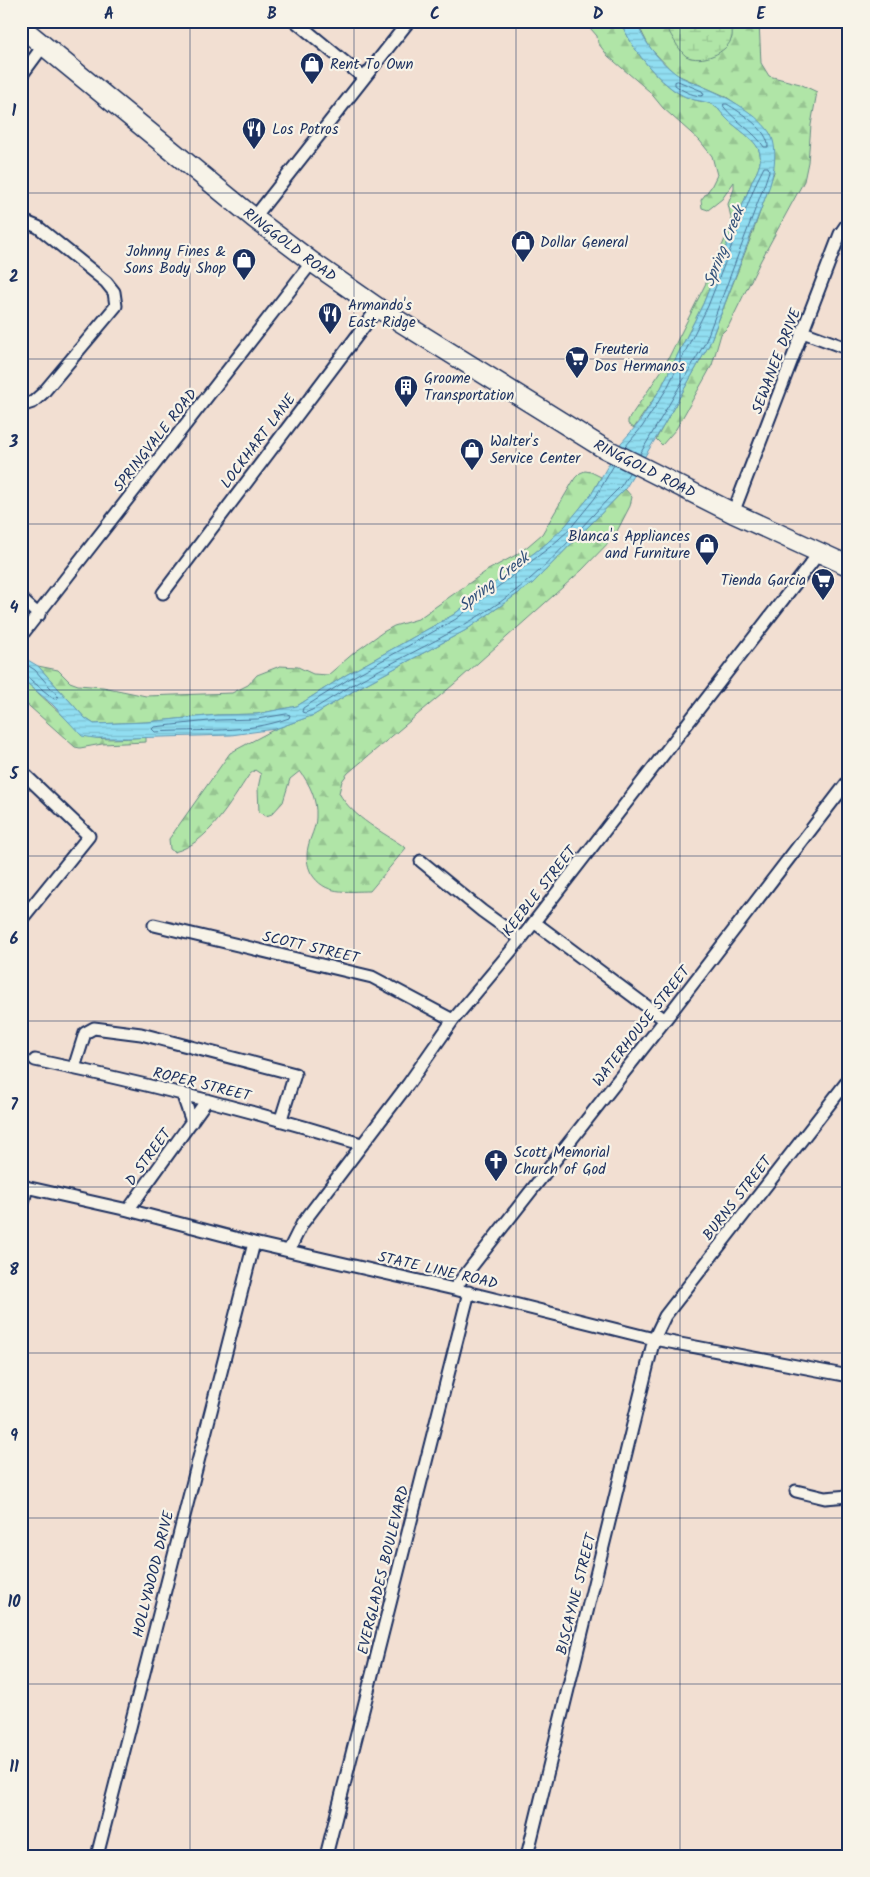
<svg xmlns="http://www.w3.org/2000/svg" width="870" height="1877" font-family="Kalam,sans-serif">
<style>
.forest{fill:url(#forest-firs);stroke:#668a82}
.wetland{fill:url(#wetland-marsh);stroke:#668a82}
.water{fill:url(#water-rules);stroke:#6298b6}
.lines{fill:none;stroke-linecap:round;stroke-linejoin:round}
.shore{stroke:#4a7599;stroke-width:1}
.street-casing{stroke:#1b2f5e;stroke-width:15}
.primary-casing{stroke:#1b2f5e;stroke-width:22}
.street{stroke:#f7f3e8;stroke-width:11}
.primary{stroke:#f7f3e8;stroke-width:19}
.grid{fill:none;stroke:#1b2f5e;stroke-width:1;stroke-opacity:0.55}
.labels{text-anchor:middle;stroke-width:4.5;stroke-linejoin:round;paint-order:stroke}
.poi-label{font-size:15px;fill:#1b2f5e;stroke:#f7f3e8;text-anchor:start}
.street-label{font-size:15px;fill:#1b2f5e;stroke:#f7f3e8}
.water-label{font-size:16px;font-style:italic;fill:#33527b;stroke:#f7f3e8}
.neatline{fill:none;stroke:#1b2f5e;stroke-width:2}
.grid-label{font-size:16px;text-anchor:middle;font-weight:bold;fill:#1b2f5e}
</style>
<defs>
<pattern id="forest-firs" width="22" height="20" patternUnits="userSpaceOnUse" patternTransform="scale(1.25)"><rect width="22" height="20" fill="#b0e5a7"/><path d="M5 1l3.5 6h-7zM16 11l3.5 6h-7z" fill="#97c592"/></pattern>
<pattern id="wetland-marsh" width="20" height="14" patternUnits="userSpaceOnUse" patternTransform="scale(1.25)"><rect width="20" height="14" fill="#b0e5a7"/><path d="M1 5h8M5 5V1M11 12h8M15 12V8" fill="none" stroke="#97c592"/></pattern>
<pattern id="water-rules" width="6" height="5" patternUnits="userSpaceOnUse" patternTransform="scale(1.25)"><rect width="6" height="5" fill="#91def1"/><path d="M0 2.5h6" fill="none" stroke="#7cbfd1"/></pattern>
</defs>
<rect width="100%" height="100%" fill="#f2dfd2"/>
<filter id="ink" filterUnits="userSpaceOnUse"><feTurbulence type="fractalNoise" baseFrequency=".02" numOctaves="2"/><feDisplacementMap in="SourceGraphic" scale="10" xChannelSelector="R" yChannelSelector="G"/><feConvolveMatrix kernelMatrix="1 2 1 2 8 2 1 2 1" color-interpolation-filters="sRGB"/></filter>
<g filter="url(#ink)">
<!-- forest -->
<path class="forest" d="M576 21H620C632 47 648 70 671 88 677 93 687 98 695 100 701 102 708 102 713 105 720 109 723 116 729 121 751 140 772 148 753 179L703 304 661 388 634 428 628 424V420L664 367 710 275 732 222 728 204 734 189V182L722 199 708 210 702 208 701 200 711 187 717 175 712 156 700 141 663 108 649 91 608 56 598 43 597 36 591 29Z
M636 21H759L761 63 769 76 800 84 817 92 811 125 808 162 804 181 761 260 728 327 721 334 712 365 706 376 676 429 662 445 656 439 709 345 753 232 774 172 771 135 764 126 748 112 725 96 675 74 650 48Z
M585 471 591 472 601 477 591 495 565 527 547 543 501 579 453 615 346 675 297 706 257 714 217 715 147 722 94 724 85 718 38 666 58 670 70 682 78 685 103 687 146 696 232 693 248 685 257 675 280 666 298 667 313 674 328 675 355 652 383 632 394 626 418 619 488 570 516 555 528 546 542 534 575 478 580 473Z
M625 489 632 497 630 506 614 537 582 570 460 679 348 773 342 781 339 793C353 818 383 832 406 848L370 891C346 891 325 896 311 873 307 865 306 856 308 847 310 837 316 828 316 817 317 799 310 785 300 771L290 779 283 802 272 814 266 816 259 812 258 788 261 774 255 770 249 775C231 802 208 844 174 852L170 849 169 839 230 753 275 729 314 715 360 687 466 630 533 583Z
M21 678C37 690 80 736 96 738 112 740 130 738 146 737V742L102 744 80 748 75 747 21 699Z"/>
<!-- wetland -->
<path class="wetland" d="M666 21H731C731 26 733 32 732 37 728 53 701 64 686 56 679 51 669 31 664 23Z"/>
<!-- water -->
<path class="water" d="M620 21H636C643 41 658 60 675 73 684 80 696 83 706 88 726 96 761 116 771 135 778 149 774 171 770 185L709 345 665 423 625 489 533 583 466 630 360 687 314 715 275 729 231 735 128 738H94L82 736 53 705 21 678V656L38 666 85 718 94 724 147 722 217 715 257 714 297 706 346 675 453 615 547 543 565 526 591 495 621 443 638 424 661 388 703 304 753 179C772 148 751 140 729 121 723 116 720 109 713 105 708 102 701 101 695 100 686 98 678 93 671 88 648 70 632 47 620 21Z"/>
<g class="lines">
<!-- shore -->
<path class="shore" d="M678 81 702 91 704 95 701 96C691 95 683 91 675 85V82Z
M724 104H727C740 112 769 130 768 147H764C754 131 736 122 724 107Z
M625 447 642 427 666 390 708 306 757 181 764 167H768L769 171 765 183 705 343 640 454
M614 465 595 498 569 530 550 547 456 619 349 679 303 708 302 712 305 713 312 710C327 701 342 691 357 682 416 649 479 623 530 579 563 551 590 516 621 486L629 473
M21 661 35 670 57 695 58 698 54 699 26 676 21 675
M287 714 290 715 289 718C247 734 199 729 155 732L152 729 154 727 218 720 257 719Z"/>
<!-- street casing -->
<g class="street-casing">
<path id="street" d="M295 21 364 78
M21 76 43 46
M254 218 409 21
M21 220 38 227 106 282 114 292 116 306 43 393 33 402 21 406
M803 332 849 349
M733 513 840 234 849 221
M163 593 378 308
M21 599 39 615
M21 636 312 262
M21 771 89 836 21 920
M421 861 482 911 521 939
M534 922 665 1020
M154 925 372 977 453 1020
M35 1060C145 1083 254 1111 361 1144
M74 1068 85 1033 94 1028 141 1034 295 1074 281 1119
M182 1093 192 1122
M21 1186 128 1210 254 1243 454 1289 654 1339 849 1376
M21 1210 27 1187
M128 1210 207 1100
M289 1250 302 1224 409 1083 453 1020 521 939 819 553
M454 1289 665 1020 849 780
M796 1491 825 1498 849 1496
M97 1856 254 1243
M326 1856 469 1292
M527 1856 654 1339 665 1316 849 1079"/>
</g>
<!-- primary casing -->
<g class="primary-casing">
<g id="primary">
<path id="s1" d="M21 27 254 218 312 262 378 308 600 446 733 513 849 566"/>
</g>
</g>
<!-- street -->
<use href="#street" class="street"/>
<!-- primary -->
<use href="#primary" class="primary"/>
</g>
</g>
<!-- grid -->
<path class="grid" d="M190 21V1856M354 21V1856M516 21V1856M680 21V1856M21 193H849M21 359H849M21 524H849M21 690H849M21 856H849M21 1021H849M21 1187H849M21 1353H849M21 1518H849M21 1684H849"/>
<!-- icons -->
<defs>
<g id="shop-pin" transform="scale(1.25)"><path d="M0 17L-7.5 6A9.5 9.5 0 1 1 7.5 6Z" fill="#1b2f5e" stroke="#f7f3e8"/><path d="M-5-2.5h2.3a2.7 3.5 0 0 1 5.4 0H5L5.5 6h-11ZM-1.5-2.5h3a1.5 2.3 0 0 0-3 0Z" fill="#fff"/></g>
<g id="restaurant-pin" transform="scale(1.25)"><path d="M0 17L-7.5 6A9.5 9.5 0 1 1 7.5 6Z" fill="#1b2f5e" stroke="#f7f3e8"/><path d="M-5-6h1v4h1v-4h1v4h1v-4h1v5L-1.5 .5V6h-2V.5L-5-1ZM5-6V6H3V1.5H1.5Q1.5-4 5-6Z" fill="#fff"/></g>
<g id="supermarket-pin" transform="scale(1.25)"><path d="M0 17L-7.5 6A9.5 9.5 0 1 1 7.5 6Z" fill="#1b2f5e" stroke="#f7f3e8"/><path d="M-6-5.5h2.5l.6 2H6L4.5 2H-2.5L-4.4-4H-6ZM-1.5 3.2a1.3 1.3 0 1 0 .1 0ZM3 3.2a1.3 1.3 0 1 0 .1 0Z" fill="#fff"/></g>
<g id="building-pin" transform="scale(1.25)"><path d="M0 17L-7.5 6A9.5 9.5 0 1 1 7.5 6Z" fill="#1b2f5e" stroke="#f7f3e8"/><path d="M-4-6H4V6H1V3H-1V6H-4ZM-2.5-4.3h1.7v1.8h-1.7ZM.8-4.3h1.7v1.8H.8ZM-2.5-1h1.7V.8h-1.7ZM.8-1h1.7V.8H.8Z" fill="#fff"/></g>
<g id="church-pin" transform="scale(1.25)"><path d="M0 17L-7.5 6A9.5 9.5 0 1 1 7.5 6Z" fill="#1b2f5e" stroke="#f7f3e8"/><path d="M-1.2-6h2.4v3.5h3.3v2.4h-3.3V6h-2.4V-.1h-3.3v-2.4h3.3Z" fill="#fff"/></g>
</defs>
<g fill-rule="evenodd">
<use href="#shop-pin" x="312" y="64"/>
<use href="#restaurant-pin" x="254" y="129"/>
<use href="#shop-pin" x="523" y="242"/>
<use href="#shop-pin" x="244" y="260"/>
<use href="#restaurant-pin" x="330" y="314"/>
<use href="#supermarket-pin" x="577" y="358"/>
<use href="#building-pin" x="406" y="387"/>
<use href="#shop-pin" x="472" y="450"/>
<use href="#shop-pin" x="707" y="545"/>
<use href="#supermarket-pin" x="823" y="580"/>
<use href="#church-pin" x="496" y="1161"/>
</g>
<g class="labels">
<!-- poi labels -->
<g class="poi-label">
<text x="330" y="69">Rent To Own</text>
<text x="272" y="134">Los Potros</text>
<text x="540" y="247">Dollar General</text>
<text x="226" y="256" text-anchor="end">Johnny Fines &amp;<tspan x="226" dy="17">Sons Body Shop</tspan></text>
<text x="348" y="310">Armando's<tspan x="348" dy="17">East Ridge</tspan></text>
<text x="594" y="354">Freuteria<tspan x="594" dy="17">Dos Hermanos</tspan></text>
<text x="424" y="383">Groome<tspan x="424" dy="17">Transportation</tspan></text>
<text x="490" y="446">Walter's<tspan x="490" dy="17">Service Center</tspan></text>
<text x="690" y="541" text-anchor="end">Blanca's Appliances<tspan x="690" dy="17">and Furniture</tspan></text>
<text x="806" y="585" text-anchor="end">Tienda Garcia</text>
<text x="514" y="1157">Scott Memorial<tspan x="514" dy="17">Church of God</tspan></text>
</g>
<!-- street labels -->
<g class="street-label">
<text dy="5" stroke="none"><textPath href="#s1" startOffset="346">RINGGOLD ROAD</textPath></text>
<text transform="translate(776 361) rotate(-69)" y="5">SEWANEE DRIVE</text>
<text transform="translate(155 440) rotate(-52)" y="5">SPRINGVALE ROAD</text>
<text transform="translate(258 441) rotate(-53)" y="5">LOCKHART LANE</text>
<text dy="5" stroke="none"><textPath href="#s1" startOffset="766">RINGGOLD ROAD</textPath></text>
<text transform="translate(539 891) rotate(-52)" y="5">KEEBLE STREET</text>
<text transform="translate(311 947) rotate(13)" y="5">SCOTT STREET</text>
<text transform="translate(641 1026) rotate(-52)" y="5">WATERHOUSE STREET</text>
<text transform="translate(202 1084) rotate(14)" y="5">ROPER STREET</text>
<text transform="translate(148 1157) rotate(-54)" y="5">D STREET</text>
<text transform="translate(737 1198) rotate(-52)" y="5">BURNS STREET</text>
<text transform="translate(438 1270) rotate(13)" y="5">STATE LINE ROAD</text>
<text transform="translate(383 1570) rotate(-76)" y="5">EVERGLADES BOULEVARD</text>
<text transform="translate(153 1574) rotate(-76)" y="5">HOLLYWOOD DRIVE</text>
<text transform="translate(576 1594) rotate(-76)" y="5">BISCAYNE STREET</text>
</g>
<!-- water labels -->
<g class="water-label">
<text transform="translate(723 246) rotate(-68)" y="6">Spring Creek</text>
<text transform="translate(493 581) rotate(-38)" y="6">Spring Creek</text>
</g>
</g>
<!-- margin -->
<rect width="870" height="1877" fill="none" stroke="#f7f3e8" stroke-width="55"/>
<rect x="28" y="28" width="814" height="1822" class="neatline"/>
<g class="grid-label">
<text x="109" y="19">A</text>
<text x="272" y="19">B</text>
<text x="435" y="19">C</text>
<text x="598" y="19">D</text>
<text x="761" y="19">E</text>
<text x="14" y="116">1</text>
<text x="14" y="282">2</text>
<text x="14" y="447">3</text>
<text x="14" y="613">4</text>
<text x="14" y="779">5</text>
<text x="14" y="944">6</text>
<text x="14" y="1110">7</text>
<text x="14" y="1275">8</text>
<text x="14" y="1441">9</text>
<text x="14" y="1607">10</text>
<text x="14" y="1772">11</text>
</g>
</svg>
